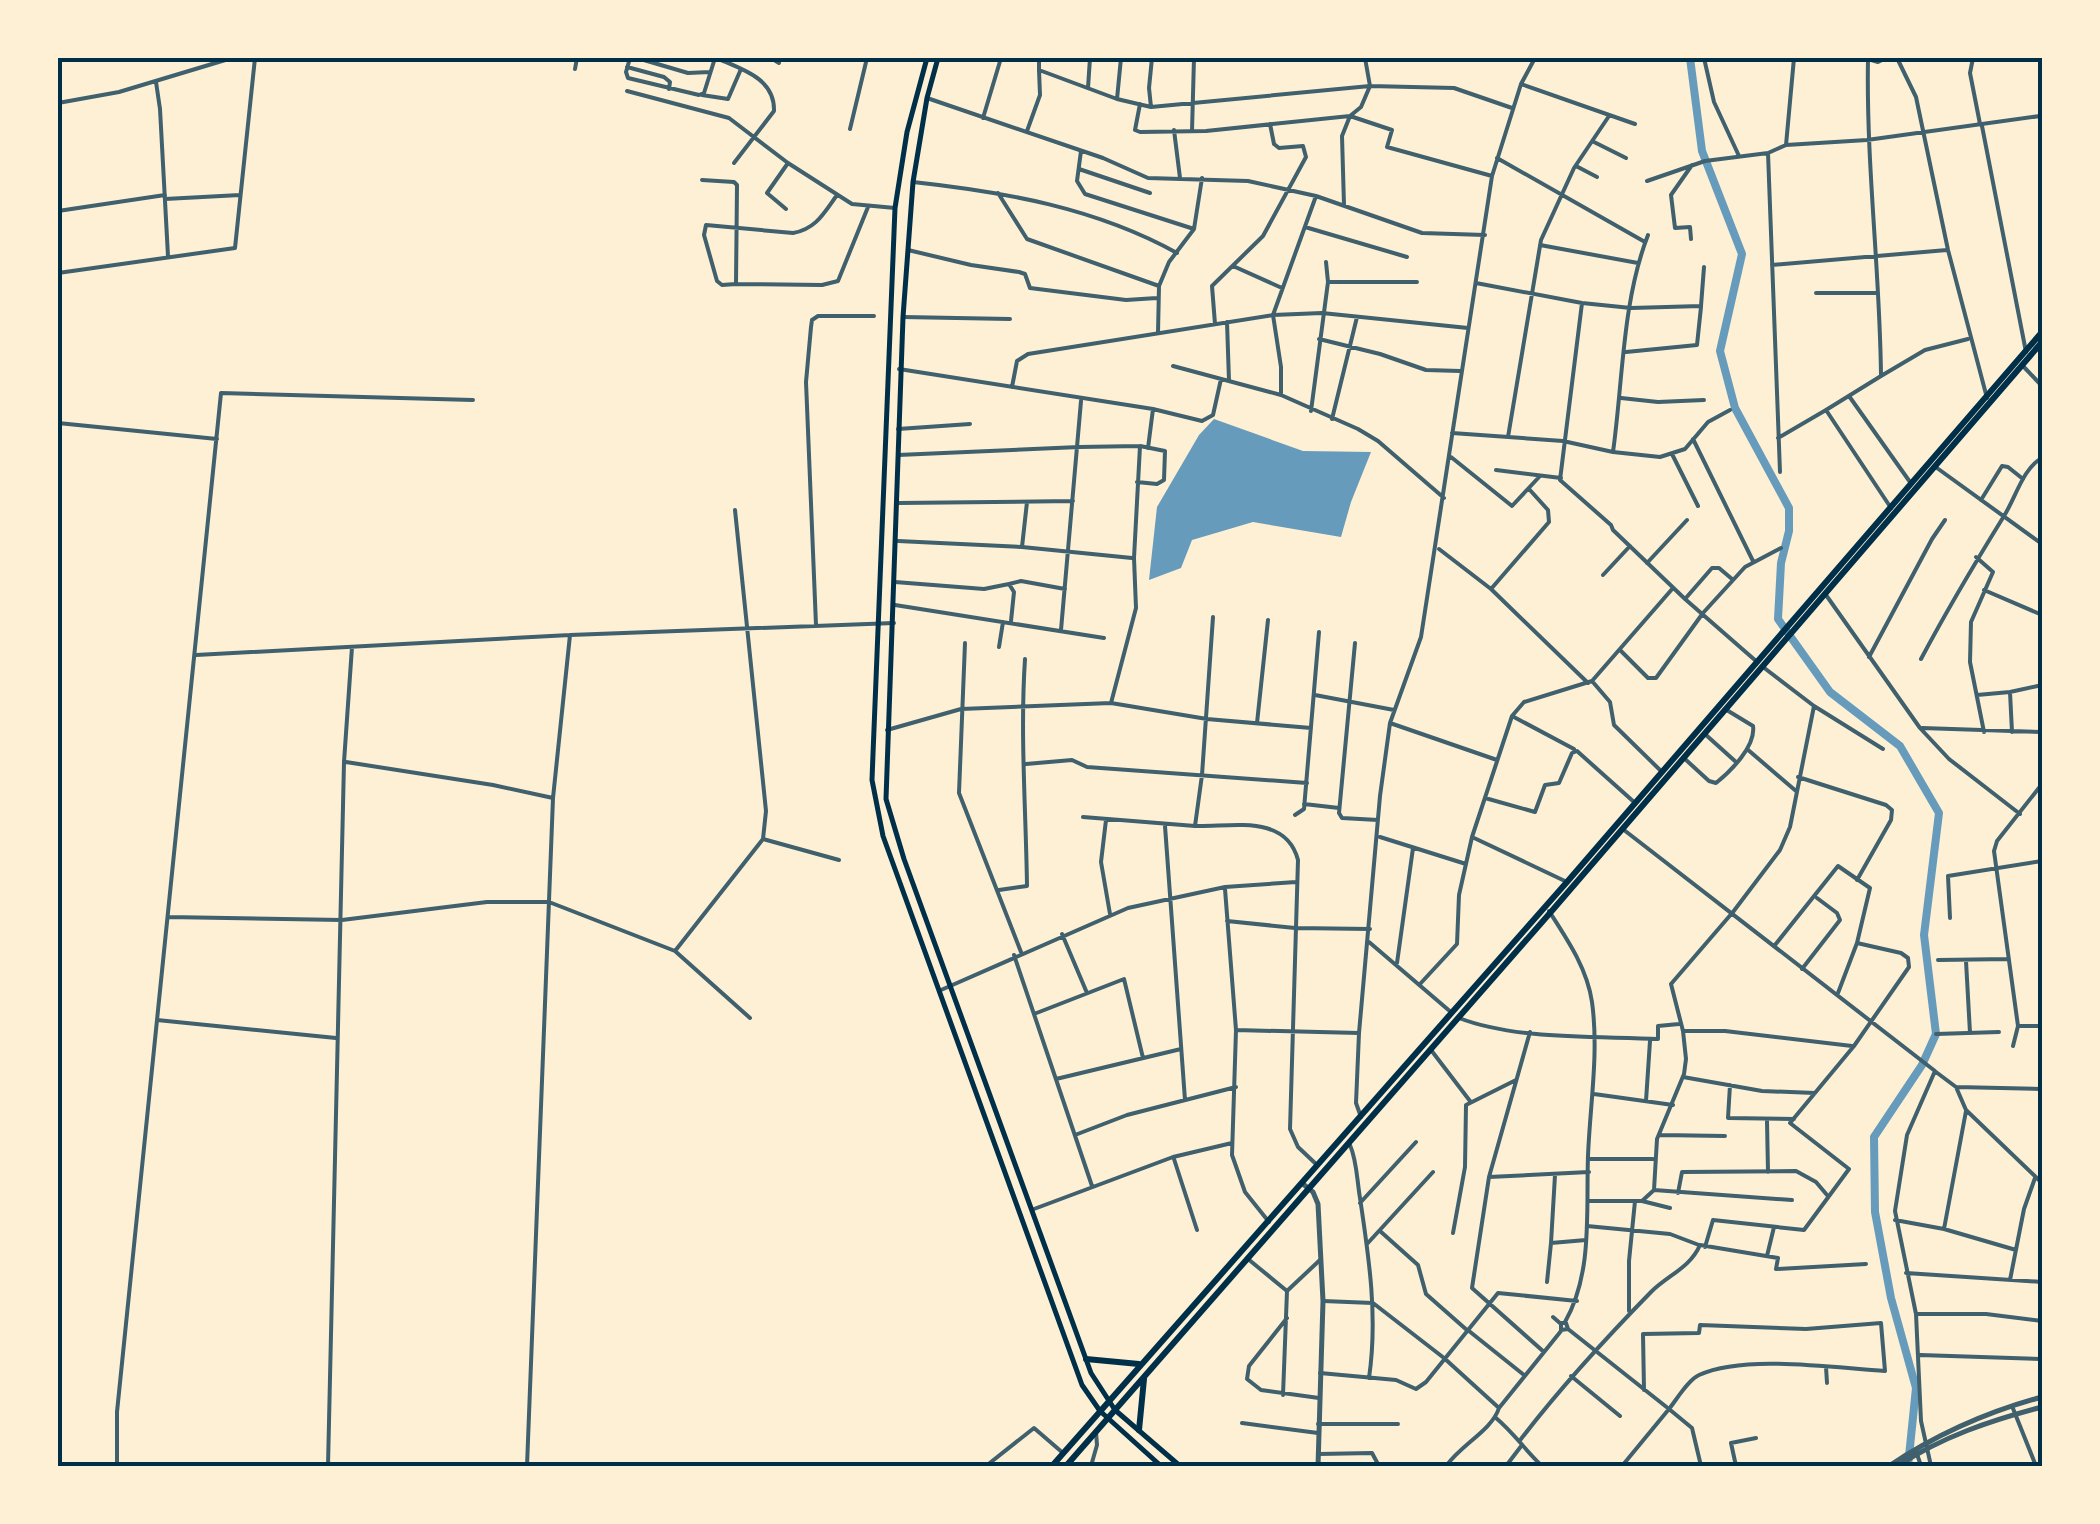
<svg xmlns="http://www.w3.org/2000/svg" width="2100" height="1524" font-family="Inter,sans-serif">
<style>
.water{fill:#669bbc}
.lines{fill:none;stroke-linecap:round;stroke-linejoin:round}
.canal{stroke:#669bbc;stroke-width:8}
.minor{stroke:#3f606c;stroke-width:4}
.tertiary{stroke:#3f606c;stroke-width:5}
.secondary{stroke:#003049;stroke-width:5}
.trunk{stroke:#003049;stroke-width:6}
.neatline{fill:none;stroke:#003049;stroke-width:4}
</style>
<rect width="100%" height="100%" fill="#fdf0d5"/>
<!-- water -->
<path class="water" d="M1214 419 1303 451 1371 452 1351 502 1341 537 1253 522 1192 540 1181 568 1149 580 1157 507 1199 435Z"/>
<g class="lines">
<!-- canal -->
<path class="canal" d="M1690 58 1702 151 1742 254 1720 351 1735 408 1789 508V531L1781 563 1778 619 1830 692 1900 746 1939 813 1924 935 1936 1034 1922 1065 1874 1137 1875 1212 1891 1298 1916 1388 1908 1466"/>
<!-- minor -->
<path class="minor" d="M630 58 626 72 628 78 699 95 704 93 715 58
M637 58 688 73 710 72
M716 58C741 69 775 78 774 111L734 163
M771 58 779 63
M1039 58V70L1117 99 1151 107 1370 86 1454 88 1512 108
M1704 58 1714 102 1739 156
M1897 58 1916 97 1948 250 1987 398
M1973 58 1970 73 1980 124
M1868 59 1878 62 1886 58
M627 67 664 77 670 82 669 89
M575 69 577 58
M156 82 160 109 168 256
M1521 84 1635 124
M1088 88 1090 58
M627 91 729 118 788 163 852 204 895 208
M702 95 728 99 741 69
M927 98 1103 158 1148 178 1248 181 1316 196 1422 233 1485 235
M1117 99 1121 58
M58 103 119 92 232 58
M1140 104 1135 130 1140 132 1206 131 1350 116 1392 130 1387 147 1492 176
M1151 107 1149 88 1152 58
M2040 116 2042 128
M983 118 1001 58
M1982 126 2026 352
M850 129 867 58
M1174 130 1180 178
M1027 131 1040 95 1039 70
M1192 131 1194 58
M1594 142 1626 158
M1786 145 1867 140 2040 116 2042 71
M1081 151 1077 181 1085 194 1194 229
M1497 158 1645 242
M1576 166 1597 177
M1079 169 1150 193
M702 180 734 182 737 185 736 284 822 285 838 281 868 207
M1647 181 1705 161 1768 153
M913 182C1005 192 1096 208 1177 253
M998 193 1027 239 1159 286
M165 199 240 195
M1344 205 1342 136 1350 116 1361 107 1370 86 1365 58
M786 209 767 193 788 163
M58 211 165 195
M1305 227 1407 257
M1691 239 1690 227 1675 228 1671 195 1692 165
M1540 245 1638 263
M908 250 971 265 1019 272 1025 274 1030 288 1126 300 1157 298
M1772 265 1947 250
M1233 266 1282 288
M58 273 235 248 255 58
M1328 282H1417
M1476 283 1582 303 1631 308 1701 306 1704 267
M736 284 722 285 717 281 704 235 706 225 793 233C816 229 824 213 837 195
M1816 293H1878
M1582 303 1560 480 1611 525 1613 530 1685 599 1756 661
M903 317 1010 319
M1227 322 1229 381
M1215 324 1212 286 1263 236 1306 157 1303 146 1279 148 1274 144 1270 124
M1158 333 1159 286 1169 262 1194 229 1202 178
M1319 339 1380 354 1426 370 1460 371
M1626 352 1697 345 1701 307
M1173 366 1281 395 1358 429 1378 441 1444 498
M2023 366 2042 386
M899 369 1153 409 1202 421 1213 415 1221 379
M1881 376 1925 350 1968 339
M1012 387 1017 361 1028 354 1273 315 1322 313 1468 328
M1281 393V367L1273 315 1316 196
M1849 396 1910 482
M1621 398 1658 402 1704 400
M1826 410 1881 376C1880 270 1866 165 1868 59
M1311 411 1328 282 1326 262
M1332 419 1357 317
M58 423 217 439
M898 429 970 424
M1452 433 1563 441 1613 452 1660 457 1685 449 1708 422 1730 410
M1508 437 1541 240 1574 168 1609 116
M1778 438 1826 410 1891 508
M1693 439 1753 561
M1148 448 1153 409
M1613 452C1623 381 1622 302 1648 235
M1672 454 1698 506
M898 455 1079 447 1140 446 1165 451 1164 480 1157 484 1137 482
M1451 457 1512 506 1540 476
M1937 468 2042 544
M1496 470 1561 478
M1780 472 1768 153 1786 145 1794 58
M1981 500 2002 466 2008 467 2023 479
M898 503 1073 501
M898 541 1022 547 1132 558
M1022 547 1027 502
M1439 549 1491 589 1549 522 1548 510 1529 489
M1976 557 1993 572 1971 622 1970 662 1984 732
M1647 563 1687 520
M1603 575 1630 546
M895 582 984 589 1009 584 1014 592 1011 621
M1009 584 1021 581 1065 589
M1491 589 1588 683
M1984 590 2042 615
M1826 595 1920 728 1949 759 2020 814
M1685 599 1712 568H1719L1732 579
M895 605 1104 638
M816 625 806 382 811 327 812 320 818 316H874
M1061 630 1081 401
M965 643 959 793 1021 952
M1355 643 1339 813 1342 818 1378 820
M999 647 1003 622
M1621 651 1648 678H1656L1703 613 1745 567 1781 548
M196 655 570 635 894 623
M1869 657 1932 539 1945 520
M1921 659C1947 610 1975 563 2004 516 2016 497 2023 468 2042 458
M1763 667 1814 706 1883 749
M1592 681 1610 702 1614 725 1661 771
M1315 695 1394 710
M1977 695 2010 692
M1111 703 1136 608 1134 558 1140 446
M1512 716 1574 749
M1257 723 1268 620
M1390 723 1497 760
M1922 728 2042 732
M887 730 961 709 1111 703 1207 719 1311 728
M2012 732 2010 692 2042 685
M1706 735 1736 762
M1747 749 1796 791
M1685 759 1709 781 1716 783C1731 771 1756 746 1753 726L1725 709
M346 762 493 785 553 798
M1026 764 1072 760 1087 767 1307 783
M1798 777 1886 805 1892 810 1891 820 1857 880
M1485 798 1535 812 1545 785 1559 783 1572 753 1577 751 1634 802
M1304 804 1339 808
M1295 815 1304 809 1319 632
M1083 817 1195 826 1202 775 1213 617
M1106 820 1101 862 1110 914
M1165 826 1185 1100
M1195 826C1233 827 1286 814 1298 860L1290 1129 1298 1147 1316 1164
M1624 830 1935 1071 1907 1135 1895 1211 1916 1314 1921 1421 1931 1466
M1380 837 1466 864
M1472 837 1567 882
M763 839 839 860
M1225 889 1236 1030 1232 1155 1245 1192 1269 1222
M999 890 1027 886C1026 811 1020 734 1025 659
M1549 911C1567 939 1587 968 1592 1002 1599 1053 1590 1105 1588 1156 1586 1211 1593 1273 1565 1322
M168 917 342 920 487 902H549L675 951 750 1018
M1950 918 1948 876 2042 861
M1227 921 1295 928 1370 929
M1062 934 1087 993
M1369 942 1452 1013
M1775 945 1838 866 1870 888 1857 943 1838 993
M675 951 763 839 766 811 735 510
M1014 955 1092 1186
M1938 960 2009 959
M1966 961 1970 1033
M1397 963 1413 848
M1802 969 1840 920 1837 913 1817 898
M1420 984 1457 944 1459 895 1472 837 1512 716 1524 702 1592 681 1673 588
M941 990 1128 908 1225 887 1296 882
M1034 1014 1124 979 1143 1058
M1459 1018C1516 1040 1596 1036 1658 1039V1026L1679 1024
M157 1020 336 1038
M2018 1026H2042
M1236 1030 1359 1033
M1683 1031H1725L1852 1046
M1530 1032 1489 1177 1472 1288 1544 1352
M1936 1034 1999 1032
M2013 1046 2018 1026 1994 851 1997 841 2042 784
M1431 1050 1470 1101
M1936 1072 1956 1087 1966 1110 2042 1183
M1683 1077 1762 1091 1815 1093
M1056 1079 1181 1049
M1730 1085 1728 1118 1794 1119
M1956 1087 2042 1089
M1594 1094 1673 1105
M1646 1101 1650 1041
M1361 1117 1356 1103 1359 1033 1380 796 1390 723 1421 637 1492 176 1521 84 1535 58
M1767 1121 1768 1172
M1075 1135 1127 1115 1236 1087
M1660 1135 1725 1136
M1350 1145C1357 1161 1357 1181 1360 1198 1369 1258 1378 1317 1369 1378
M1174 1159 1197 1230
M1588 1159H1653
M1555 1175 1551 1243 1586 1240
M1489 1177 1589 1172
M1654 1190 1792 1200
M1678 1193 1682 1172 1796 1171 1816 1182 1827 1195
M1588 1201H1642L1654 1190 1657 1139 1684 1074 1686 1059 1683 1031 1671 984 1733 912 1780 850 1790 827 1814 706
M1642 1201 1670 1208
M1360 1203 1416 1142
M1034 1209 1173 1157 1232 1143
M1895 1220 1944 1229 2016 1250
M1587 1226 1670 1234 1699 1245
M1944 1229 1966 1111
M1380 1231 1418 1265 1426 1294 1468 1331
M1453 1233 1465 1167 1466 1105 1516 1080
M1367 1244 1433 1172
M1705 1247 1713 1220 1804 1230 1849 1169 1790 1123 1854 1046 1909 967 1908 958 1901 953 1857 943
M1767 1256 1774 1227
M1248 1259 1287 1291
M1906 1273 2042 1282
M2010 1280 2024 1209 2035 1178
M1547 1282 1551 1243
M1323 1301 1373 1303 1444 1358 1499 1408
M1629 1311V1261L1635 1201
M1918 1314H1986L2042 1321
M1553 1317 1561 1324
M1287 1318 1249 1366 1247 1379 1261 1390 1319 1398
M1568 1329 1566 1323H1561V1330L1568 1329 1669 1409 1622 1466
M1469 1331 1524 1375
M1920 1355 2042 1359
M1826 1367 1827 1383
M1320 1373 1396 1380 1416 1389 1426 1382 1498 1293 1577 1301
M1571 1376 1620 1416
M1644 1390 1643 1334 1699 1333 1700 1325 1806 1329 1881 1323 1885 1371C1834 1368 1745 1354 1699 1375 1688 1380 1677 1399 1669 1409L1692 1428 1701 1466
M1283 1395 1287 1291 1321 1259
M2012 1406 2036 1466
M1496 1418C1514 1433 1525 1450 1542 1466
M1242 1423 1318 1433
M1318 1424H1398
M1521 1439C1561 1387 1605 1339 1651 1292 1668 1275 1690 1268 1700 1245L1778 1258 1776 1269 1866 1264
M1319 1454 1372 1453 1379 1466
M1917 1454 1921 1466
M117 1466V1412L221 393 473 400
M328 1466 344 762 352 647
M527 1466 553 798 570 635
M986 1466 1034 1428 1063 1453
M1091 1466 1097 1445 1096 1432
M1429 1466 1447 1465C1461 1445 1492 1430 1499 1408L1561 1331
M1506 1466 1522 1445
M1736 1466 1731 1443 1756 1438"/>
<!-- tertiary -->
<path class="tertiary" d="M1303 1184 1313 1192 1318 1204 1323 1301 1318 1466
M1889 1466C1937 1434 1986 1412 2042 1397
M1898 1466C1941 1437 1992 1420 2042 1407"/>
<!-- secondary -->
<path class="secondary" d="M927 58 907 132 895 208 873 754 872 780 883 836 1082 1385 1100 1411 1161 1466
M938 58 927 98 913 182 903 317 886 799 904 859 1091 1373 1115 1410 1180 1466"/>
<!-- trunk -->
<path class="trunk" d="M1086 1359 1139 1364
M1139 1430 1144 1379
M1052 1466 1567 882 2042 332
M1066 1466 1550 913 2042 342"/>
</g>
<!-- border -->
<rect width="2100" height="1524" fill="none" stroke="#fdf0d5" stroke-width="120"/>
<rect x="60" y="60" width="1980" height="1404" class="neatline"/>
</svg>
